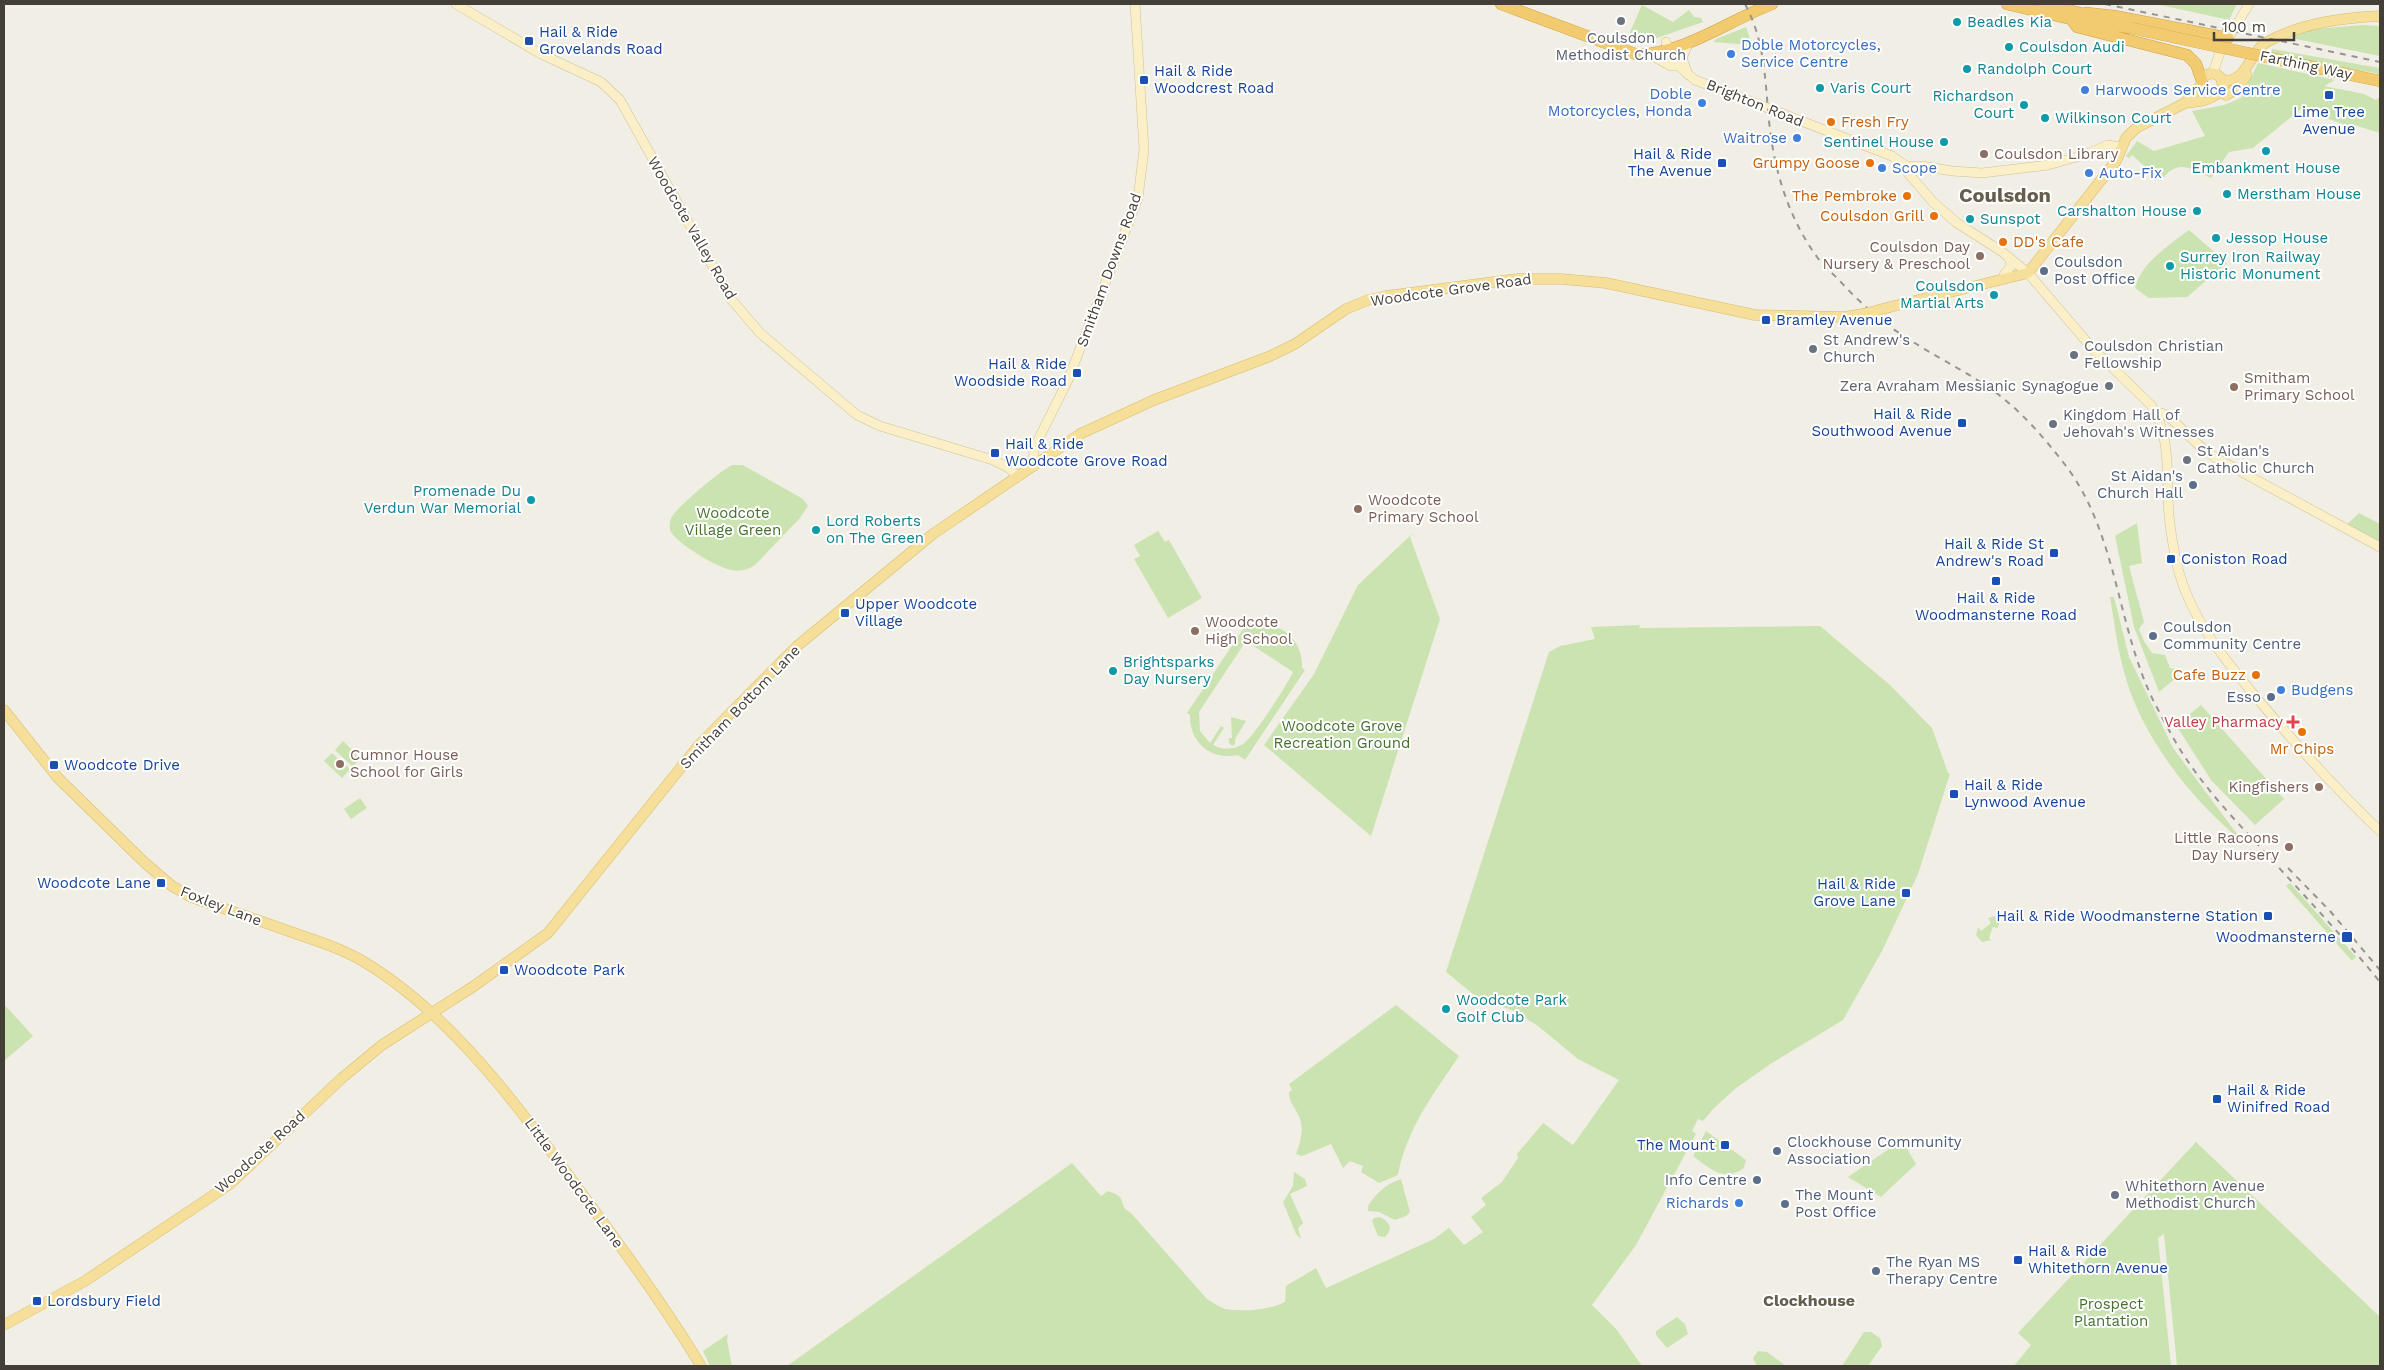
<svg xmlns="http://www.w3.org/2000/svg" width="2384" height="1370" font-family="'Work Sans',sans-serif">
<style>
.green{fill:#cbe3b1;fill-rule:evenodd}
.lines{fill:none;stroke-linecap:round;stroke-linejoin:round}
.secondary-casing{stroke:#cec298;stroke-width:10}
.primary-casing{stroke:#dabc6b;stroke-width:11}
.highway-casing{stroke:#d1a041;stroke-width:12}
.secondary{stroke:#faefc7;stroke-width:9}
.primary{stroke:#f6df9a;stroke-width:10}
.highway{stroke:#f2cb70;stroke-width:11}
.rail{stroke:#959595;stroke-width:2;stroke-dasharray:6 6;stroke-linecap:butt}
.primary-bridge-casing{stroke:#dabc6b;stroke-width:11;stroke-linecap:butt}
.highway-bridge-casing{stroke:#d1a041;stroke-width:12;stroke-linecap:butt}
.primary-bridge{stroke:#f6df9a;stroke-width:10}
.highway-bridge{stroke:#f2cb70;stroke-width:11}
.worship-dot{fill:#6b7280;stroke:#fff;stroke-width:2}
.culture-dot{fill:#0f9aa8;stroke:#fff;stroke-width:2}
.transit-dot{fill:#1a4fb4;stroke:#fff;stroke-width:2}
.shop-dot{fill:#3f7fe0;stroke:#fff;stroke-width:2}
.food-dot{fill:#e8710a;stroke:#fff;stroke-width:2}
.education-dot{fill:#8d6e63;stroke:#fff;stroke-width:2}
.service-dot{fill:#5c6f8a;stroke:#fff;stroke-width:2}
.health-dot{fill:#e0444e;stroke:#fff;stroke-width:2}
.labels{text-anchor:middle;stroke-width:4;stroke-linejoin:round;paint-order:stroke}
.culture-label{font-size:15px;fill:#0d838f;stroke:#fff;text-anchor:start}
.transit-label{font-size:15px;fill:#164399;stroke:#fff;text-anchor:start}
.worship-label{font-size:15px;fill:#5b616d;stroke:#fff;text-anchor:start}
.shop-label{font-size:15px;fill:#366cbe;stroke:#fff;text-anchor:start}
.street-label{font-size:15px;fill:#443f36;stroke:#fff}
.food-label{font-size:15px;fill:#c56008;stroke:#fff;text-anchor:end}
.education-label{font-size:15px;fill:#785e54;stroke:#fff;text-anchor:start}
.service-label{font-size:15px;fill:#4e5e75;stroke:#fff;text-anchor:start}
.park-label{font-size:15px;fill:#45702e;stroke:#fff}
.health-label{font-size:15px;fill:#be3a42;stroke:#fff;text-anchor:end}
.neighbourhood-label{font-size:16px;font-weight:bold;fill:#655d4e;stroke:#fff}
.district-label{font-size:20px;font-weight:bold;fill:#655d4e;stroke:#fff}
</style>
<rect width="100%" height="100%" fill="#f1eee6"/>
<!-- green -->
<path class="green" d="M2156 4H2237L2229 20Z
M1642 5 1673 22 1689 10 1694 17 1701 18 1703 22 1657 38 1626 41Z
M2363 25 2380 26V56L2296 39 2295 35 2314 29Z
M1746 27 1752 45 1713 42 1716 39Z
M2272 49 2380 68V74L2271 55Z
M2258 63 2335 80 2324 86 2364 94 2376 100 2380 97V133L2354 125 2348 126 2301 109 2253 148 2229 152 2211 178C2190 168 2177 158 2161 181L2132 155 2129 158 2126 156 2137 141 2154 151 2205 136 2192 111 2224 105 2241 98Z
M2189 230 2227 263 2187 297 2149 298 2135 288C2141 263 2169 245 2189 230Z
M732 465H743L803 499 808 506 800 518 756 564C749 570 740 572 731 570 718 568 674 542 670 530 669 525 670 519 673 515 681 504 720 471 732 465Z
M2359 513 2380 524V547L2344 527Z
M2137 523 2142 563 2129 566 2144 622 2139 629 2144 641 2152 653 2165 655 2170 668 2176 669 2177 677 2159 692 2134 627 2115 536Z
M1158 531 1165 542 1169 540 1202 598 1168 618 1134 559 1140 556 1134 545Z
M1413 533 1410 537 1440 619 1371 836 1264 745 1314 674 1358 585Z
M2110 597H2114L2129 657 2173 748 2243 842C2191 800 2139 734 2123 668 2117 645 2114 620 2110 597Z
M1247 623C1255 629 1259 625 1269 626 1290 628 1303 647 1302 668L1305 670 1245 760 1238 755C1211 761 1189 742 1190 715L1187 713ZM1246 641 1293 672C1287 685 1254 737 1243 744 1234 750 1222 750 1213 745L1224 728 1221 726 1210 743 1200 731 1199 712Z
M1640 625 1639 628 1820 626 1890 685 1932 728 1948 773 1950 774 1918 874 1882 951 1843 1020 1772 1063 1736 1088 1713 1109 1703 1121 1698 1119 1692 1131 1696 1134 1636 1245 1592 1305 1617 1330 1642 1366H787L1072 1163 1101 1196 1108 1191C1124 1197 1119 1196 1125 1209L1131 1213 1207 1299C1212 1302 1219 1307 1225 1309 1242 1312 1269 1310 1285 1302L1286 1286 1316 1268 1326 1288 1434 1239 1449 1228 1464 1245 1483 1232 1471 1217 1486 1205 1481 1198 1502 1182 1518 1158 1517 1154 1543 1123 1573 1145 1619 1080 1578 1059 1538 1026 1514 1011 1478 998 1446 972 1549 652 1560 646 1595 639 1591 627Z
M2201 705 2284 799 2255 825 2211 780 2176 725Z
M1231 717 1246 721 1235 739V744L1232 746 1229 743V738H1232Z
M343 741 361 758 353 767 335 750Z
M332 753 350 769 342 778 324 761Z
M360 798 367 808 351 819 344 809Z
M2290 883 2356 957 2352 961 2286 886Z
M1995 916 1999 924 1998 928 1993 927 1989 938 1991 940 1982 942 1976 935 1978 927 1981 931 1991 923 1988 918Z
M4 1004 33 1036 4 1061Z
M1396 1005 1459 1056C1434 1093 1406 1130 1398 1175L1379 1183 1361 1172 1363 1166 1350 1161 1343 1168 1331 1144 1302 1156 1296 1154C1301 1140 1305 1128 1298 1114 1294 1106 1289 1102 1289 1092L1292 1090 1289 1084Z
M1706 1131 1746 1160 1744 1168C1723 1183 1710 1168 1693 1156Z
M1902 1140 1916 1164 1881 1197 1848 1177Z
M2196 1142 2380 1317V1366H2177L2164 1234 2158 1238 2171 1366H2014L2031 1345 2018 1333Z
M1294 1172 1305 1179 1307 1186 1290 1194 1303 1223 1298 1228 1301 1239 1296 1234 1283 1202 1293 1186Z
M1401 1179 1410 1212 1406 1216 1395 1220 1379 1212 1368 1211V1206C1377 1192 1385 1185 1401 1179Z
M1379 1217C1389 1220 1394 1229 1385 1237L1378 1236 1372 1221 1374 1218Z
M1677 1317 1685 1324 1688 1334 1667 1348 1656 1335V1331Z
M1864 1332H1871L1880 1338 1882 1346 1868 1366H1842Z
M728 1334 727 1340 732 1366H710L703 1351Z
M1758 1351 1767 1352 1786 1366H1757L1753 1358Z"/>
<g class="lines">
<!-- secondary casing -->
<g class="secondary-casing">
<path id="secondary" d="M456 4 541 54 601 82 620 100 731 299 760 333 857 415 880 426 993 460 1009 468 1018 477
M1666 42 1674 62 1695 80 1892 156 1906 166H1922L1952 171 1982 173 2048 165 2087 154 2108 145 2122 147
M1649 54 1671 66H1676
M2213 73 2220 52 2249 4
M1688 75 1682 58 1689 42
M1906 166 1908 173 1933 202 1957 223 2001 251 2028 273 2093 349 2151 405C2172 435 2166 481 2169 516 2171 534 2174 552 2178 569 2192 622 2227 662 2261 703 2299 748 2338 791 2380 831
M2004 275 2011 266 2009 257
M2156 414 2161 413 2167 415 2203 449 2216 458 2380 547
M1033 467 1034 448 1068 380 1138 198 1144 149 1135 4"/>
</g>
<!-- primary casing -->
<g class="primary-casing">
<path id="primary" d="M2223 81C2249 81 2247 54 2267 42 2301 23 2342 18 2380 16
M2220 92 2226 95C2236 90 2240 85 2246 76V73
M2185 103C2198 102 2216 100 2223 87L2221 78C2216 72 2208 72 2203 78L2201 85 2204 91 2213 95
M1890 307 2028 273 2116 161 2126 138 2136 128 2185 103 2201 85
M4 710 58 778 144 862 172 886 191 897C225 909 258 920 291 932 315 940 340 948 361 960 453 1014 524 1114 585 1198 626 1253 666 1308 701 1366
M4 1325 85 1281 230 1184 342 1078 382 1045 474 986 548 933 699 745 796 647 933 534 1080 434 1154 400 1268 357 1295 344 1346 309 1368 300 1386 296 1517 279H1562L1606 283 1755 315 1844 317 1863 314"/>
</g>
<!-- highway casing -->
<g class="highway-casing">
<path id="highway" d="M1501 4 1638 55C1687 52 1728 21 1772 4
M2007 4 2071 19 2131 28
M2043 4 2092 16
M2086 13 2114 16 2228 38
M2071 19 2077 27 2187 55 2196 64 2202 81
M2275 59 2380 81"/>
</g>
<!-- secondary -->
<use href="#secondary" class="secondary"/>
<!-- primary -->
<use href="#primary" class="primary"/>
<!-- highway -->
<use href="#highway" class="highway"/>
<!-- rail -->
<path class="rail" d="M1745 4C1765 41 1765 80 1769 121 1774 170 1788 217 1817 257 1823 265 1831 272 1838 279 1858 301 1881 322 1907 338 1932 355 1960 368 1985 385 2017 406 2043 436 2066 466 2118 535 2117 629 2155 704 2165 722 2174 741 2185 757 2206 789 2233 818 2259 846 2300 891 2342 935 2380 982
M2105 4 2380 62
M2288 868 2330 911 2380 970"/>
<!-- primary-bridge casing -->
<g class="primary-bridge-casing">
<path id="primary-bridge" d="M1863 314 1890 307"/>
</g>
<!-- highway-bridge casing -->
<g class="highway-bridge-casing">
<path id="highway-bridge" d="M2131 28 2275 59"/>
</g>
<!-- primary-bridge -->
<use href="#primary-bridge" class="primary-bridge"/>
<!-- highway-bridge -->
<use href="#highway-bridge" class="highway-bridge"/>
</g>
<!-- markers -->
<g class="worship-dot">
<circle cx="1621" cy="21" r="5"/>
<circle cx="1813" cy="349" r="5"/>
<circle cx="2074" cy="355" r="5"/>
<circle cx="2109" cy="386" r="5"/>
<circle cx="2053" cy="424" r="5"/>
<circle cx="2187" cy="460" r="5"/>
<circle cx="2115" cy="1195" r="5"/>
</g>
<g class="culture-dot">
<circle cx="1957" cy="22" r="5"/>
<circle cx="2009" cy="47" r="5"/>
<circle cx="1967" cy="69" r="5"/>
<circle cx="1820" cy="88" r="5"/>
<circle cx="2024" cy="105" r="5"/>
<circle cx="2045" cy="118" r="5"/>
<circle cx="1944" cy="142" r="5"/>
<circle cx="2266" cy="151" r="5"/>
<circle cx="2227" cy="194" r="5"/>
<circle cx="2197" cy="211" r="5"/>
<circle cx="1970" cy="219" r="5"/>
<circle cx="2216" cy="238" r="5"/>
<circle cx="2170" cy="266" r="5"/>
<circle cx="1994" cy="295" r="5"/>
<circle cx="531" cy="500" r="5"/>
<circle cx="816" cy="530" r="5"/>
<circle cx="1113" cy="671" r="5"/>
<circle cx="1446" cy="1009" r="5"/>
</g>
<g class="transit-dot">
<rect x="524" y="36" width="10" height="10" rx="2.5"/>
<rect x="1139" y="75" width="10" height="10" rx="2.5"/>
<rect x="2324" y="90" width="10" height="10" rx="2.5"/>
<rect x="1717" y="158" width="10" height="10" rx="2.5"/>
<rect x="1761" y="315" width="10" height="10" rx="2.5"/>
<rect x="1072" y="368" width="10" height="10" rx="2.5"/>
<rect x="1957" y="418" width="10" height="10" rx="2.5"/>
<rect x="990" y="448" width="10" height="10" rx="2.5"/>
<rect x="2049" y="548" width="10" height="10" rx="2.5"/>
<rect x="2166" y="554" width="10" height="10" rx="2.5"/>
<rect x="1991" y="576" width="10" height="10" rx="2.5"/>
<rect x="840" y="608" width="10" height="10" rx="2.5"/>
<rect x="49" y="760" width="10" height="10" rx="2.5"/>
<rect x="1949" y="789" width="10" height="10" rx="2.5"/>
<rect x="156" y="878" width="10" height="10" rx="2.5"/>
<rect x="1901" y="888" width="10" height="10" rx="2.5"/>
<rect x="2263" y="911" width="10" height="10" rx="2.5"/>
<rect x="2341" y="931" width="12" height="12" rx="2.5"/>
<rect x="499" y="965" width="10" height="10" rx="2.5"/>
<rect x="2212" y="1094" width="10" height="10" rx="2.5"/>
<rect x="1720" y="1140" width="10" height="10" rx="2.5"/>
<rect x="2013" y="1255" width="10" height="10" rx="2.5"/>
<rect x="32" y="1296" width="10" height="10" rx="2.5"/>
</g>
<g class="shop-dot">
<circle cx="1731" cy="54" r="5"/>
<circle cx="2085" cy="90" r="5"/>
<circle cx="1702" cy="103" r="5"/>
<circle cx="1797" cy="138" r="5"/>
<circle cx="1882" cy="168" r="5"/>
<circle cx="2089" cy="173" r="5"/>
<circle cx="2281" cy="690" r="5"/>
<circle cx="1739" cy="1203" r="5"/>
</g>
<g class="food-dot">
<circle cx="1831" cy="122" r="5"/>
<circle cx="1870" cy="163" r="5"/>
<circle cx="1907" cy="196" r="5"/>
<circle cx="1934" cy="216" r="5"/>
<circle cx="2003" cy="242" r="5"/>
<circle cx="2256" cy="675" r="5"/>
<circle cx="2302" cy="732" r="5"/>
</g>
<g class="education-dot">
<circle cx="1984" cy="154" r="5"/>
<circle cx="1980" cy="256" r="5"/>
<circle cx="2234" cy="387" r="5"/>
<circle cx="1358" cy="509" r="5"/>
<circle cx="1195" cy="631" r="5"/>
<circle cx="340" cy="764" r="5"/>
<circle cx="2319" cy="787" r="5"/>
<circle cx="2289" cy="847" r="5"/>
</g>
<g class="service-dot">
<circle cx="2044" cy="271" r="5"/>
<circle cx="2193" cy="485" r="5"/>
<circle cx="2153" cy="636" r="5"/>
<circle cx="2271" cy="697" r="5"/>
<circle cx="1777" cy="1151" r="5"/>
<circle cx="1757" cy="1180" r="5"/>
<circle cx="1785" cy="1204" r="5"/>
<circle cx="1876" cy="1271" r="5"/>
</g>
<path class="health-dot" d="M2290.5 714.5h5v5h5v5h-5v5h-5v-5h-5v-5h5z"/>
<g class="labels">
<!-- culture labels -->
<g class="culture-label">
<text x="1967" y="27">Beadles Kia</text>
<text x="2019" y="52">Coulsdon Audi</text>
<text x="1977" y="74">Randolph Court</text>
<text x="1830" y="93">Varis Court</text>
<text x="2014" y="101" text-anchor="end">Richardson<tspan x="2014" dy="17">Court</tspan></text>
<text x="2055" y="123">Wilkinson Court</text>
<text x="1934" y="147" text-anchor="end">Sentinel House</text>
<text x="2266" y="173" text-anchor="middle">Embankment House</text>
<text x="2237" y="199">Merstham House</text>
<text x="2187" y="216" text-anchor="end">Carshalton House</text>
<text x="1980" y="224">Sunspot</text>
<text x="2226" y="243">Jessop House</text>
<text x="2180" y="262">Surrey Iron Railway<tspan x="2180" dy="17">Historic Monument</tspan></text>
<text x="1984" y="291" text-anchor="end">Coulsdon<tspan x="1984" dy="17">Martial Arts</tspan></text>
<text x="521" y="496" text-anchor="end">Promenade Du<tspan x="521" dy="17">Verdun War Memorial</tspan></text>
<text x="826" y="526">Lord Roberts<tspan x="826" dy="17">on The Green</tspan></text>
<text x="1123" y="667">Brightsparks<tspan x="1123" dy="17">Day Nursery</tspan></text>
<text x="1456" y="1005">Woodcote Park<tspan x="1456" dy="17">Golf Club</tspan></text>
</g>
<!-- transit labels -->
<g class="transit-label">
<text x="539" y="37">Hail &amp; Ride<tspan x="539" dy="17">Grovelands Road</tspan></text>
<text x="1154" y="76">Hail &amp; Ride<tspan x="1154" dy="17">Woodcrest Road</tspan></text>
<text x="2329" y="117" text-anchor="middle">Lime Tree<tspan x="2329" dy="17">Avenue</tspan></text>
<text x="1712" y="159" text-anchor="end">Hail &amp; Ride<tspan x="1712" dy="17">The Avenue</tspan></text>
<text x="1776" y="325">Bramley Avenue</text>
<text x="1067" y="369" text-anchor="end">Hail &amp; Ride<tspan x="1067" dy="17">Woodside Road</tspan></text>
<text x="1952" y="419" text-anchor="end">Hail &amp; Ride<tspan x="1952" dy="17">Southwood Avenue</tspan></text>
<text x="1005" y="449">Hail &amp; Ride<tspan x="1005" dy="17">Woodcote Grove Road</tspan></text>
<text x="2044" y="549" text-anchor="end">Hail &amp; Ride St<tspan x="2044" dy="17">Andrew's Road</tspan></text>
<text x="2181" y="564">Coniston Road</text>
<text x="1996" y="603" text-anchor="middle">Hail &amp; Ride<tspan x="1996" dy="17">Woodmansterne Road</tspan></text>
<text x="855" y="609">Upper Woodcote<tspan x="855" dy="17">Village</tspan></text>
<text x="64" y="770">Woodcote Drive</text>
<text x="1964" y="790">Hail &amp; Ride<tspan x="1964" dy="17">Lynwood Avenue</tspan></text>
<text x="151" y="888" text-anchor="end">Woodcote Lane</text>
<text x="1896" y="889" text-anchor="end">Hail &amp; Ride<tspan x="1896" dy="17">Grove Lane</tspan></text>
<text x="2258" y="921" text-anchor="end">Hail &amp; Ride Woodmansterne Station</text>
<text x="2336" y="942" text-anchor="end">Woodmansterne</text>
<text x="514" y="975">Woodcote Park</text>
<text x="2227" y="1095">Hail &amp; Ride<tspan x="2227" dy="17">Winifred Road</tspan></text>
<text x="1715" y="1150" text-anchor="end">The Mount</text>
<text x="2028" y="1256">Hail &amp; Ride<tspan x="2028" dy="17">Whitethorn Avenue</tspan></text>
<text x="47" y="1306">Lordsbury Field</text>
</g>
<!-- worship labels -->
<g class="worship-label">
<text x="1621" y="43" text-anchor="middle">Coulsdon<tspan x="1621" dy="17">Methodist Church</tspan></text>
<text x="1823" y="345">St Andrew's<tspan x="1823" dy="17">Church</tspan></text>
<text x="2084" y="351">Coulsdon Christian<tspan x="2084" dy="17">Fellowship</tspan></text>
<text x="2099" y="391" text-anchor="end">Zera Avraham Messianic Synagogue</text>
<text x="2063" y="420">Kingdom Hall of<tspan x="2063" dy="17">Jehovah's Witnesses</tspan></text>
<text x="2197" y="456">St Aidan's<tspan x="2197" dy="17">Catholic Church</tspan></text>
<text x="2125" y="1191">Whitethorn Avenue<tspan x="2125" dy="17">Methodist Church</tspan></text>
</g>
<!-- shop labels -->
<g class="shop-label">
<text x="1741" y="50">Doble Motorcycles,<tspan x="1741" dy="17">Service Centre</tspan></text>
<text x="2095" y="95">Harwoods Service Centre</text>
<text x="1692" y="99" text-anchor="end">Doble<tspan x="1692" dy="17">Motorcycles, Honda</tspan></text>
<text x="1787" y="143" text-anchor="end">Waitrose</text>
<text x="1892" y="173">Scope</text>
<text x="2099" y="178">Auto-Fix</text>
<text x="2291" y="695">Budgens</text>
<text x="1729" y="1208" text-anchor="end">Richards</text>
</g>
<!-- street labels -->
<g class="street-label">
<text transform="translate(2306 65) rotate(12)" y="5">Farthing Way</text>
<text transform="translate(1755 103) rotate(22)" y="5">Brighton Road</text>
<text transform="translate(692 228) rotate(60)" y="5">Woodcote Valley Road</text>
<text transform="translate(1109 270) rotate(-70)" y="5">Smitham Downs Road</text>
<text transform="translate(1451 290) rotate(-8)" y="5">Woodcote Grove Road</text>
<text transform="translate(740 707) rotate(-46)" y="5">Smitham Bottom Lane</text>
<text transform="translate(221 906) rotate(21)" y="5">Foxley Lane</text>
<text transform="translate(260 1152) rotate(-42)" y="5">Woodcote Road</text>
<text transform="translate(574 1183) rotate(54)" y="5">Little Woodcote Lane</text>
</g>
<!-- food labels -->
<g class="food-label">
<text x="1841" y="127" text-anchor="start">Fresh Fry</text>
<text x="1860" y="168">Grumpy Goose</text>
<text x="1897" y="201">The Pembroke</text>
<text x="1924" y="221">Coulsdon Grill</text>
<text x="2013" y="247" text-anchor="start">DD's Cafe</text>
<text x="2246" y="680">Cafe Buzz</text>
<text x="2302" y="754" text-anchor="middle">Mr Chips</text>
</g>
<!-- education labels -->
<g class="education-label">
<text x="1994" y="159">Coulsdon Library</text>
<text x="1970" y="252" text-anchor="end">Coulsdon Day<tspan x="1970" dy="17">Nursery &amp; Preschool</tspan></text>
<text x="2244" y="383">Smitham<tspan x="2244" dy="17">Primary School</tspan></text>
<text x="1368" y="505">Woodcote<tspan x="1368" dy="17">Primary School</tspan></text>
<text x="1205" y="627">Woodcote<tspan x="1205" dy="17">High School</tspan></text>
<text x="350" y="760">Cumnor House<tspan x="350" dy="17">School for Girls</tspan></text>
<text x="2309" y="792" text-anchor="end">Kingfishers</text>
<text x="2279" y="843" text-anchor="end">Little Racoons<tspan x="2279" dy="17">Day Nursery</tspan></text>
</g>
<!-- service labels -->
<g class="service-label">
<text x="2054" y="267">Coulsdon<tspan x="2054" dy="17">Post Office</tspan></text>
<text x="2183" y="481" text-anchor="end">St Aidan's<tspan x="2183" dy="17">Church Hall</tspan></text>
<text x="2163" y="632">Coulsdon<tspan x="2163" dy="17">Community Centre</tspan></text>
<text x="2261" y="702" text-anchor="end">Esso</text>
<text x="1787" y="1147">Clockhouse Community<tspan x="1787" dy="17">Association</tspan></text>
<text x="1747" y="1185" text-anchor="end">Info Centre</text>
<text x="1795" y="1200">The Mount<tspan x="1795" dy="17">Post Office</tspan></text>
<text x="1886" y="1267">The Ryan MS<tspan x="1886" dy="17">Therapy Centre</tspan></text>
</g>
<!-- park labels -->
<g class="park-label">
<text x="733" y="518">Woodcote<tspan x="733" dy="17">Village Green</tspan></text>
<text x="1342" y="731">Woodcote Grove<tspan x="1342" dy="17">Recreation Ground</tspan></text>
<text x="2111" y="1309">Prospect<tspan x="2111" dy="17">Plantation</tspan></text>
</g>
<!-- health labels -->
<g class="health-label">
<text x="2283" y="727">Valley Pharmacy</text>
</g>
<!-- neighbourhood labels -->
<g class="neighbourhood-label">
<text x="1809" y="1306">Clockhouse</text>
</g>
<!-- district labels -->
<g class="district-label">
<text x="2005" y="202">Coulsdon</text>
</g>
</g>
<!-- border -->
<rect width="2384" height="1370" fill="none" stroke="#443f36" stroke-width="10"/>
<!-- scale -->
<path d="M2214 32v8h80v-8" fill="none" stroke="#443f36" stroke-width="2.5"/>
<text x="2222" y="32" font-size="15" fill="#443f36" stroke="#ffffff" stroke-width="4" paint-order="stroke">100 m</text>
</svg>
